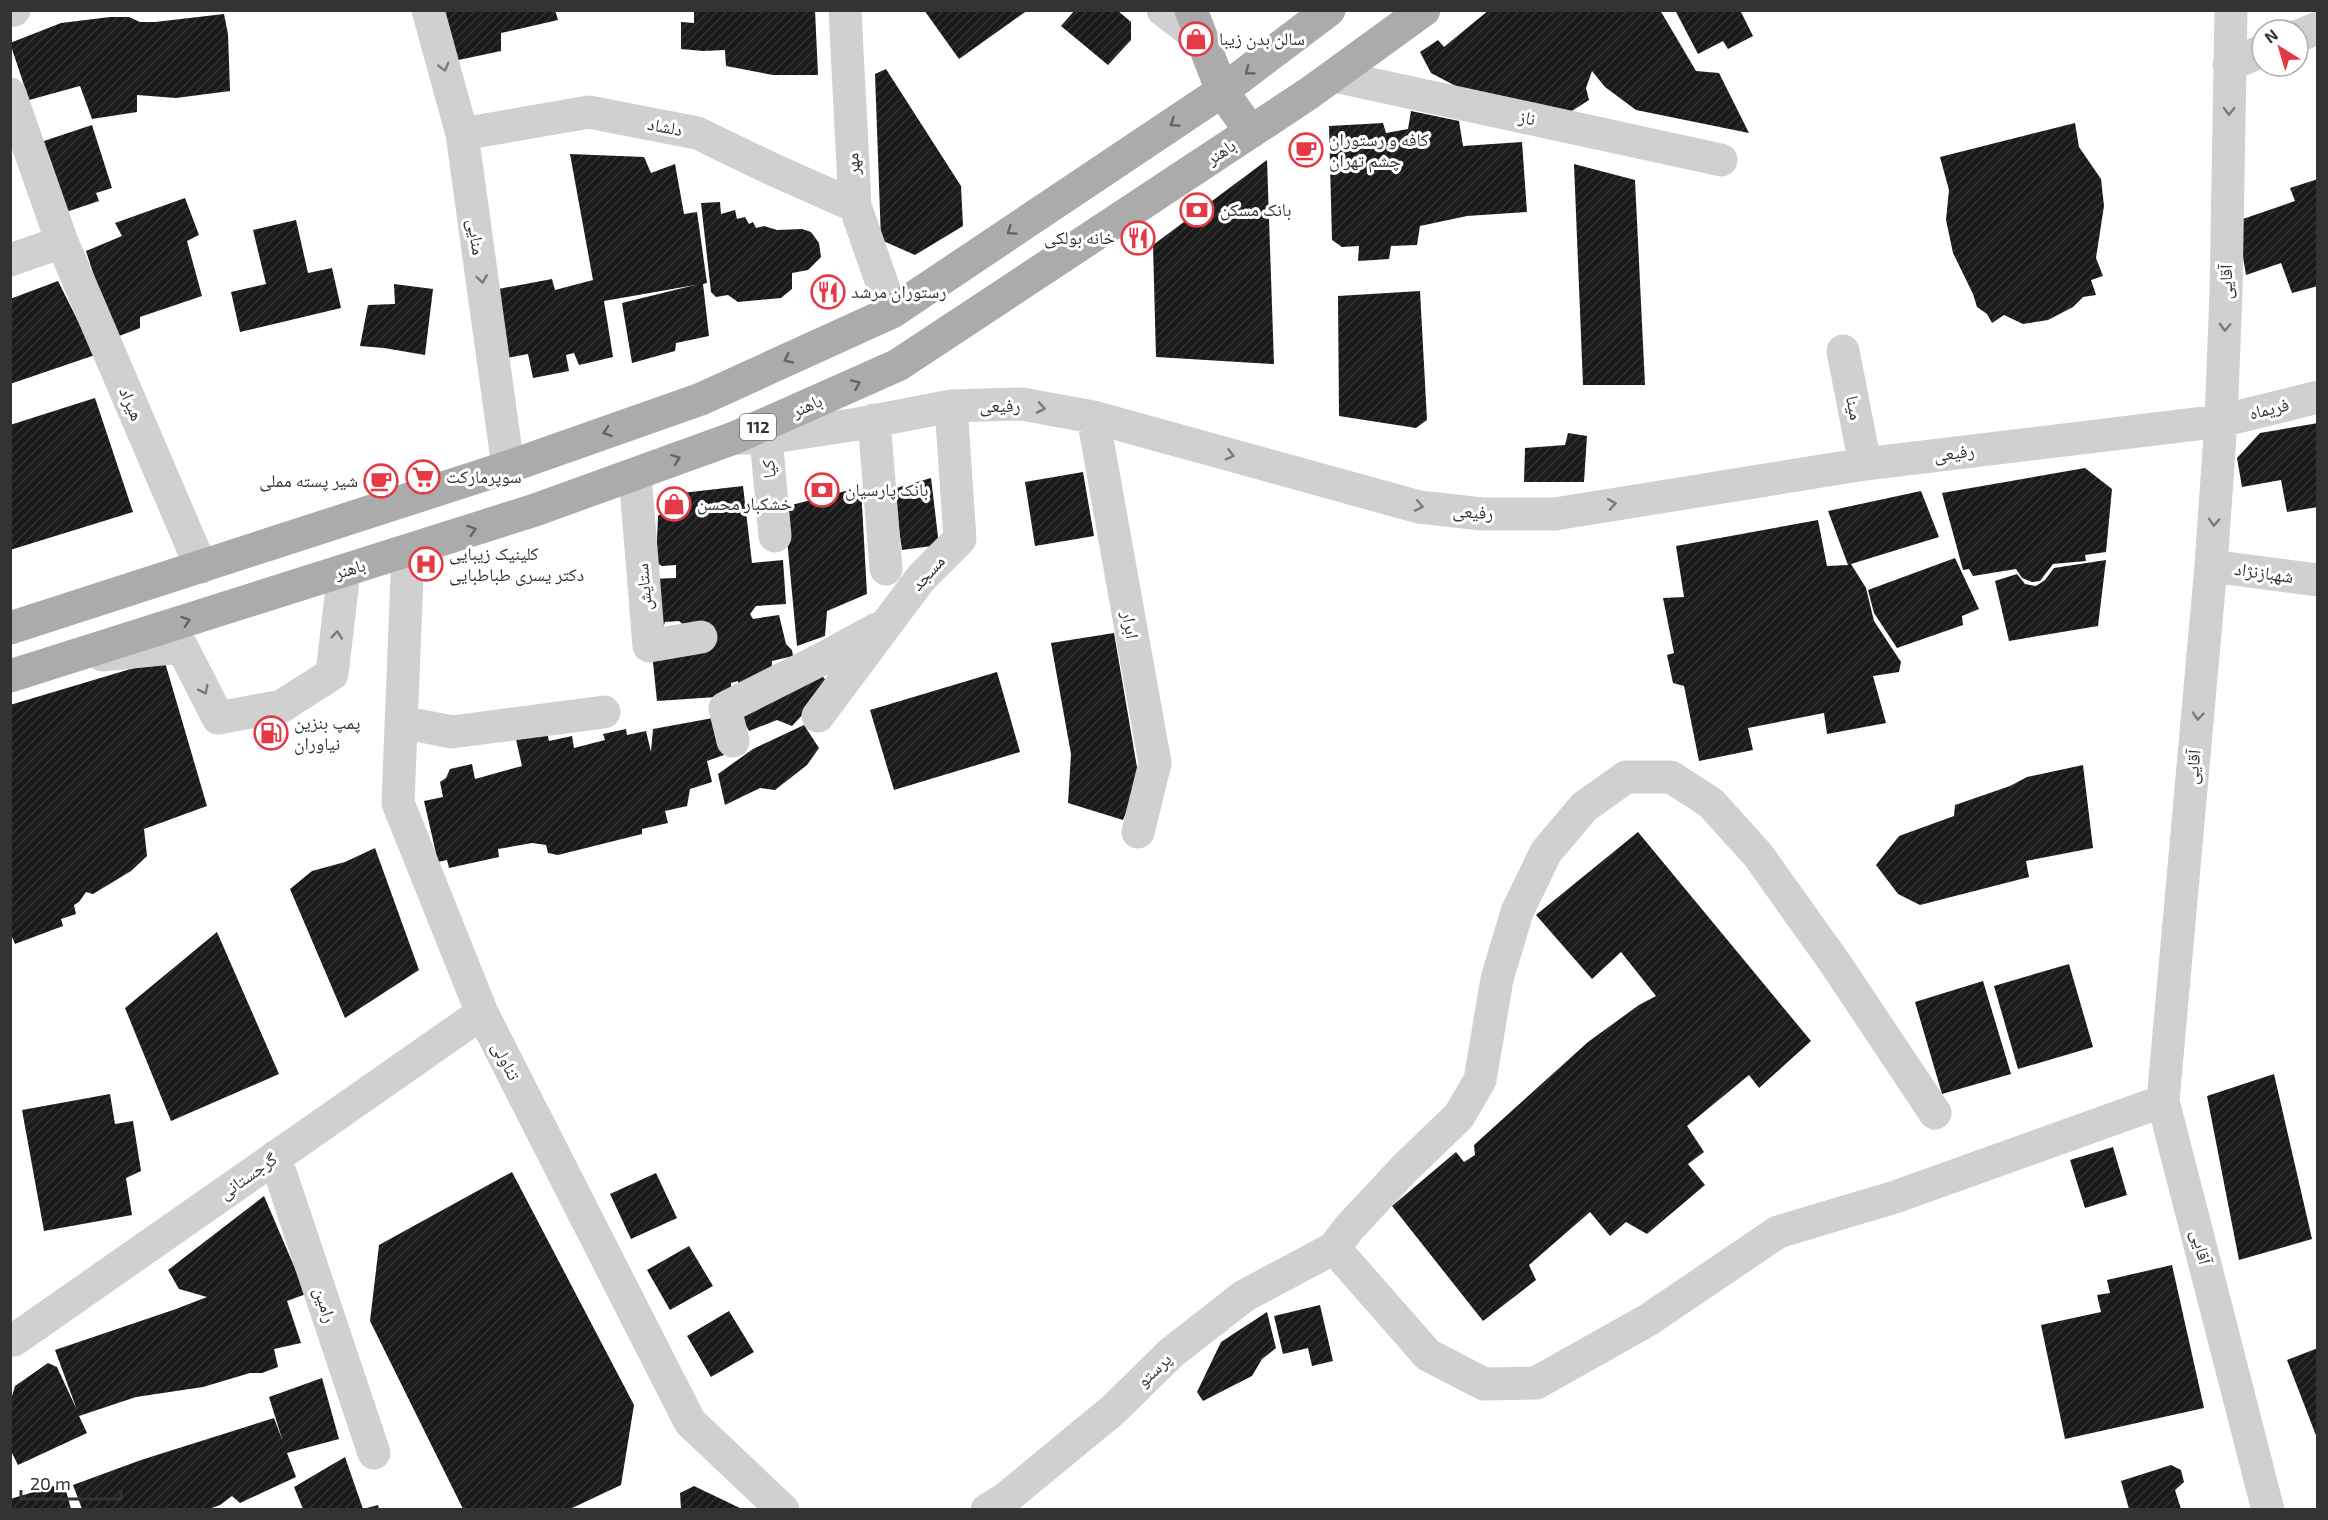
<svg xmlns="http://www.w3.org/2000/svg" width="2328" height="1520" font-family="'Exo 2','Noto Naskh Arabic',sans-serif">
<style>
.building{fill:url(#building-hatch)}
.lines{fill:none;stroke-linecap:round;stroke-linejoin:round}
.minor{stroke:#d0d0d0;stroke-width:33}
.major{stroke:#ababab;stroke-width:33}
.oneway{stroke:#7a7a7a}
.oneway2{stroke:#636363}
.labels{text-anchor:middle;stroke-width:6;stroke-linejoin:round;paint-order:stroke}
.shield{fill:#fff;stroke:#707070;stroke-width:1.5}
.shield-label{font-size:16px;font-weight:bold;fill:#333}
.poi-label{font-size:18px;fill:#333;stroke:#fff;text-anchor:start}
.street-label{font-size:18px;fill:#333;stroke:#fff}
</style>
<defs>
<pattern id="building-hatch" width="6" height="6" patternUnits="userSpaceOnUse" patternTransform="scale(1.5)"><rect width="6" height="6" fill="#1a1a1a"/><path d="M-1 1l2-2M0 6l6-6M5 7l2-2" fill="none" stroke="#333"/></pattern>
</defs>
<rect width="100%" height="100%" fill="#fff"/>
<!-- building -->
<path class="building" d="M436 10H555L558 20 501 33V51L449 62Z
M694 10H815L818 75H773L726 66 725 50 703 51 681 49V22L694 23Z
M924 10H1028L959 59Z
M1075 10H1117L1131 22V40L1108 65 1061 26Z
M1489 10H1660L1696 71 1719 73 1749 133 1636 110 1605 87 1592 71 1586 88 1589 100 1564 116 1490 104 1431 73 1420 52 1438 40 1444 47Z
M1675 10H1740L1753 36 1728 49 1723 41 1698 54Z
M224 14 228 34 230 91 176 98 137 95V112L92 119 80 86 29 100 10 43 61 23 110 17H129L140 22H155Z
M886 69 961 186 963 226 915 255 881 240 875 74Z
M1411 111 1459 121 1463 146 1522 142 1527 212 1467 216 1420 226 1417 245 1391 246 1389 259 1358 261 1359 246 1342 247 1332 240 1329 126 1383 123 1386 133 1408 129Z
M2075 123 2079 147 2101 179 2104 206 2096 258 2103 276 2091 280 2096 295 2083 297 2073 307 2048 320 2023 324 2004 315 1992 323 1987 314 1977 307 1973 294 1953 253 1946 220 1949 190 1940 157Z
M92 125 112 188 96 193 99 201 63 213 41 142Z
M570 154 644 157 651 173 675 164 684 214 697 212 707 283 703 284 709 336 676 343 675 351 632 363 622 303 695 285 604 301 613 357 579 365 574 353 566 355 569 371 533 378 528 354 506 358 493 290 552 279 555 290 593 280Z
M1267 160 1274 364 1156 357 1153 245Z
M1574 164 1635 180 1645 385H1583Z
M2318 179V286L2292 293 2281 263 2246 275 2237 221 2295 201 2290 188Z
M185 198 199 235 187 241 202 296 140 317V328L114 338 86 251 122 236 115 223Z
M720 202 721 214 735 210 737 219 745 217 749 224 753 222 756 228 764 226 777 230 802 229 811 232 819 243 821 257 808 270 792 273V289L781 298 738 302 728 295 716 297 711 292 701 203Z
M296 220 308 273 332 268 341 308 240 332 231 292 266 284 253 230Z
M58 281 95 355 10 384V299Z
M394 284 433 289 425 355 384 348 360 346 368 305 395 304Z
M1420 291 1427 420 1416 428 1339 416 1338 296Z
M95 398 133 512 10 550V425Z
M2318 423V507L2287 512 2281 480 2242 487 2237 458 2260 433Z
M1568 433 1587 436 1584 482H1524L1525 448 1565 445Z
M2085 468 2112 489 2106 552 2085 555 2086 561 2053 564 2040 581 2032 582 2022 578 2016 569 1973 576 1969 569 1963 570 1942 493Z
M1083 472 1094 536 1035 546 1025 482Z
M931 478 939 545 902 550 893 489Z
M743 486 752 563 783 560 786 604 756 606 750 614 753 619 779 615 786 644 792 650 793 656 772 661 771 677 739 690 738 681 731 683V696L657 701 652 653 691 631 679 621 665 622 662 631 650 579 676 578V565L662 566 656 563 658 516 674 504 673 494Z
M861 487 867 594 827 611 825 636 797 646 784 507Z
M1921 491 1939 537 1851 564 1866 588 1874 621 1901 662 1899 672 1873 676 1886 723 1827 734 1824 713 1748 728 1753 750 1699 761 1684 686 1673 683 1667 655 1674 653 1663 598 1684 597 1676 546 1818 520 1827 566 1848 565 1828 511Z
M1955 558 1979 609 1962 616 1963 625 1897 648 1874 613 1868 590Z
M2106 560 2098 626 2009 641 1995 581 2017 574 2025 584 2036 586 2045 580 2054 568Z
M1114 633 1139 779 1123 820 1068 803 1071 754 1051 643Z
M164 659 207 806 144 829 147 856 131 871 93 894 86 892 79 902 74 905 76 914 61 919 63 926 15 944 10 932V705Z
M817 670 830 685 792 726 777 720 749 731 739 713Z
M997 672 1020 752 894 790 870 710Z
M713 718 724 755 707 761 712 782 690 789 687 806 665 811 668 823 642 829V834L558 855 548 853 546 845 532 843 498 849 499 857 449 868 447 860 438 862 424 801 443 797 440 782 446 778 450 769 472 764 475 779 522 766 515 735 546 728 549 741 572 736 574 748 605 740 603 734 626 729 627 735 646 731 651 752 653 729Z
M804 725 819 748 807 765 775 790 760 788 725 805 718 774 753 749Z
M2083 765 2093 848 2026 861 2029 877 1920 905 1898 894 1876 865 1899 836 1954 816 1955 805 2010 786 2027 777Z
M1638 832 1811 1041 1759 1088 1749 1075 1687 1126 1704 1152 1688 1164 1705 1185 1647 1234 1626 1222 1610 1236 1590 1212 1529 1265 1536 1280 1483 1321 1392 1206 1456 1152 1464 1162 1475 1155 1474 1145 1588 1042 1639 1005 1656 996 1621 952 1592 979 1536 915Z
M375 848 419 970 345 1018 290 889 312 871 345 862Z
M217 932 279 1074 171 1121 125 1008Z
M2069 964 2093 1047 2018 1069 1994 986Z
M1983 981 2011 1074 1942 1094 1915 1002Z
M2274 1074 2312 1239 2239 1260 2207 1096Z
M110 1094 115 1124 133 1121 141 1171 126 1178 132 1215 44 1231 22 1110Z
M2113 1147 2127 1195 2085 1208 2070 1160Z
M512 1172 634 1405 621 1485 570 1509H463L370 1321 379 1245Z
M656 1173 677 1218 631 1239 610 1194Z
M264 1196 306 1294 287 1301 301 1343 274 1349 278 1367 262 1373H250L203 1387 136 1397 79 1416 87 1433 18 1465 11 1451 10 1403 15 1386 48 1363 57 1367 77 1410 55 1350 176 1309 207 1297 179 1289 168 1270Z
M689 1246 713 1286 670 1310 647 1270Z
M2172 1265 2204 1408 2065 1439 2041 1325 2101 1312 2097 1295 2110 1293 2107 1280Z
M1320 1305 1333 1361 1312 1366 1308 1348 1283 1354 1274 1316Z
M729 1311 754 1352 711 1377 687 1336Z
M1267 1312 1276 1348 1262 1359 1252 1376 1203 1401 1197 1392 1221 1342Z
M2318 1348V1438H2317L2287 1360Z
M322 1378 339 1439 287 1453 296 1477 240 1503 232 1496 220 1505 209 1509H82L73 1485 141 1460 274 1418 283 1442 269 1397Z
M345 1457 363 1509 378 1505 379 1509H303L294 1487Z
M2171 1465 2181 1470 2184 1482 2175 1490 2181 1509H2129L2121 1481Z
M64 1483 71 1509H10V1499Z
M694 1486 742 1509H681L680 1493Z"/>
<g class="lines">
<!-- minor -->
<path class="minor" d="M428 10 462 134 508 467
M845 10 855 206 892 312
M1163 10 1202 40
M2231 10 2226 292 2221 421 2211 566 2163 1101 2268 1510
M10 11 14 10
M2298 36 2318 28
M2229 65 2262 51
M1334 76 1721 160
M10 94 62 242 201 567
M462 134 589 112 697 133 774 170 855 206
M10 260 62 242
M1843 351 1865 464
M1093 417 1155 763 1138 832
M874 420 886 569
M734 438H766L858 424 951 406 1022 404 1093 417 1419 507 1482 514H1555L1865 464 2221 421 2318 397
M766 438 775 536
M635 475 649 646 701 637
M408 551 398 803 482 1013 690 1422 783 1510
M2211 566 2318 580
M102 655 182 647 218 718 282 706 332 674 344 571
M818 716 921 578 960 539 951 406
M401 722 452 732 604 712
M733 741 725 708 822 659 877 629
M1935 1113 1835 963 1758 855 1711 803 1671 777H1626L1584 807 1546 852 1517 912 1497 979 1480 1080 1459 1116 1404 1169 1349 1228 1334 1248 1428 1355 1484 1384 1536 1383 1648 1320 1778 1232 1895 1197 2163 1101
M275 1157 374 1453
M14 1340 482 1013
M987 1510 1005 1499 1113 1410 1171 1353 1244 1296 1334 1248"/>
<!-- major -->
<path class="major" d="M1191 10 1222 91 1251 132
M10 628 508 467 701 399 892 312 1222 91 1329 10
M10 676 535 510 734 438 898 365 1308 94 1424 10"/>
</g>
<!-- one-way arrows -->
<defs><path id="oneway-chevron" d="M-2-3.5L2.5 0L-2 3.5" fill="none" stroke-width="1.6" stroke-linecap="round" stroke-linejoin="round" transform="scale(1.5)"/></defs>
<g class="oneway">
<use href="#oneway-chevron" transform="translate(444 67) rotate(75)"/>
<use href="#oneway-chevron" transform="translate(2229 111) rotate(91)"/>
<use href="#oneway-chevron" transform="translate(482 279) rotate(82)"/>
<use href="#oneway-chevron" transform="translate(2225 327) rotate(92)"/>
<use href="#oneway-chevron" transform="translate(1041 408) rotate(10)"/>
<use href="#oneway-chevron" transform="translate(1230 455) rotate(15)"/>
<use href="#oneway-chevron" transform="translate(1612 504) rotate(-9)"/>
<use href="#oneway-chevron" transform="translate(1419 506) rotate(11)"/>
<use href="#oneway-chevron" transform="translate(2214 522) rotate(94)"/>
<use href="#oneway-chevron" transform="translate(337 635) rotate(-84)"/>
<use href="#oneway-chevron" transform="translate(204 690) rotate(63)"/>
<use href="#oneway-chevron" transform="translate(2198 716) rotate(95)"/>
</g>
<g class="oneway2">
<use href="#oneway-chevron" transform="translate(1249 71) rotate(143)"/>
<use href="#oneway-chevron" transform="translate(1174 123) rotate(146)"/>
<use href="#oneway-chevron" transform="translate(1011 231) rotate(146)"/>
<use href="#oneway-chevron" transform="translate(788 359) rotate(155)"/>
<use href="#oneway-chevron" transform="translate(856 384) rotate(-24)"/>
<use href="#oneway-chevron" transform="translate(607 432) rotate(161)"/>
<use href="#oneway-chevron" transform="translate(676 459) rotate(-20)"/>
<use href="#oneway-chevron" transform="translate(472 530) rotate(-18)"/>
<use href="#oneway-chevron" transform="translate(186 621) rotate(-18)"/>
</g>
<!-- icons -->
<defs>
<g id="shop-ring" transform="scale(1.725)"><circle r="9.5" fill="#fff" stroke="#e63946" stroke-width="1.5"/><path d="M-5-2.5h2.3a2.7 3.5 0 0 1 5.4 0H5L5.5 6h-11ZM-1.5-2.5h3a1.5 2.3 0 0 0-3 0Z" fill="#e63946"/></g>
<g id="cafe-ring" transform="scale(1.725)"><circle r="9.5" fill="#fff" stroke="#e63946" stroke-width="1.5"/><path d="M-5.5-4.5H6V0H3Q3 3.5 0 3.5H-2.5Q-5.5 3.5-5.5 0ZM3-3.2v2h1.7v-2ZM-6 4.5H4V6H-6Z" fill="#e63946"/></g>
<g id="bank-ring" transform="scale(1.725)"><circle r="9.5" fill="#fff" stroke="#e63946" stroke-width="1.5"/><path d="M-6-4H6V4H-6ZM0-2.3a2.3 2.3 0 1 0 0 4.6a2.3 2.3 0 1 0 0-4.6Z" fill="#e63946"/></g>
<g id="restaurant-ring" transform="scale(1.725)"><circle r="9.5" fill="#fff" stroke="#e63946" stroke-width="1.5"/><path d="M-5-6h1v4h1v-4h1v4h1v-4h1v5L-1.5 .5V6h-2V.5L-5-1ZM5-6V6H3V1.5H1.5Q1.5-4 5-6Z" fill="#e63946"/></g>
<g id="supermarket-ring" transform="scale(1.725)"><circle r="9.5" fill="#fff" stroke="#e63946" stroke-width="1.5"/><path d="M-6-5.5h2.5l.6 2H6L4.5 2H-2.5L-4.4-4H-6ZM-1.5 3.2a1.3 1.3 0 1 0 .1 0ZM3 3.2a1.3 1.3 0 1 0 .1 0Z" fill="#e63946"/></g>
<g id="hospital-ring" transform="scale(1.725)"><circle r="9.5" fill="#fff" stroke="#e63946" stroke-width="1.5"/><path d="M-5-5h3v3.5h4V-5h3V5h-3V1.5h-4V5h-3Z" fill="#e63946"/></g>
<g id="fuel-ring" transform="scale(1.725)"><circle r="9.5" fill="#fff" stroke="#e63946" stroke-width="1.5"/><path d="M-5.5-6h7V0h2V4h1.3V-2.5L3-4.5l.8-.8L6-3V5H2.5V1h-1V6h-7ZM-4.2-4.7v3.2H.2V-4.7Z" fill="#e63946"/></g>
</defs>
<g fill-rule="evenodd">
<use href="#shop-ring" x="1196" y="39"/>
<use href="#cafe-ring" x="1306" y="150"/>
<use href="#bank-ring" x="1197" y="210"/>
<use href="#restaurant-ring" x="1138" y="238"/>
<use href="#restaurant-ring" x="828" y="292"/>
<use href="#supermarket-ring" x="423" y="477"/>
<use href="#cafe-ring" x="381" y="481"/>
<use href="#bank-ring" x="822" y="490"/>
<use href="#shop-ring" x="674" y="504"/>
<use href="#hospital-ring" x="426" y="564"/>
<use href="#fuel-ring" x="271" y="733"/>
</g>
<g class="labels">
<!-- shield labels -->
<rect class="shield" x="740" y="414" width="36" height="26" rx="4.5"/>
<g class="shield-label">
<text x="758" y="433">112</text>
</g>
<!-- poi labels -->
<g class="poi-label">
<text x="1219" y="45">سالن بدن زیبا</text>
<text x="1329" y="146">کافه و رستوران<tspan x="1329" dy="21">چشم تهران</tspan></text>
<text x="1220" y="216">بانک مسکن</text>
<text x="1115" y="244" text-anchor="end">خانه بولکی</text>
<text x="851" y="298">رستوران مرشد</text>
<text x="446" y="483">سوپرمارکت</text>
<text x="358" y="487" text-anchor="end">شیر پسته مملی</text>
<text x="845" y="496">بانک پارسیان</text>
<text x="697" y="510">خشکبار محسن</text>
<text x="449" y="560">کلینیک زیبایی<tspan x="449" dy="21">دکتر یسری طباطبایی</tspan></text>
<text x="294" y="729">پمپ بنزین<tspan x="294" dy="21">نیاوران</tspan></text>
</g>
<!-- street labels -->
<g class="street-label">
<text transform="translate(1527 118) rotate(12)" y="6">ناز</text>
<text transform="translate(665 127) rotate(11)" y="6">دلشاد</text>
<text transform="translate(1221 152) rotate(-33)" y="6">باهنر</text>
<text transform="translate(853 164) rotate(-93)" y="6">مهر</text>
<text transform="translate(476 237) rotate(82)" y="6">منایی</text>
<text transform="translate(2226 282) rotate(-89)" y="6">آقایی</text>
<text transform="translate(131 404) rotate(67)" y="6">هیراد</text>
<text transform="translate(807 406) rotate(-24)" y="6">باهنر</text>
<text x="1000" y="412">رفیعی</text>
<text transform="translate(1854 408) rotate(79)" y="6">مینا</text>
<text transform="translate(2269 409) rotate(-14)" y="6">فریماه</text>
<text transform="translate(1954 453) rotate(-7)" y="6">رفیعی</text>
<text transform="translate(769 469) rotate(-95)" y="6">کیا</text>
<text transform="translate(1473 512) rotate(4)" y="6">رفیعی</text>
<text transform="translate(350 569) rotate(-17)" y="6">باهنر</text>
<text transform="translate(928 573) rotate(-48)" y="6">مسجد</text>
<text transform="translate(2264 573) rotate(8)" y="6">شهبازنژاد</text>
<text transform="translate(644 587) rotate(-95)" y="6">ستایش</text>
<text transform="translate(1130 625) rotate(80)" y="6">ابرار</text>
<text transform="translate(2193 767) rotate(-85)" y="6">آقایی</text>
<text transform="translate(506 1061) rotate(63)" y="6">تناولی</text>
<text transform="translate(248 1176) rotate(-35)" y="6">گرجستانی</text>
<text transform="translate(2201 1247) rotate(76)" y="6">آقایی</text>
<text transform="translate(325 1305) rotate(72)" y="6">رامین</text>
<text transform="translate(1154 1370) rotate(-44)" y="6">پرستو</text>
</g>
</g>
<!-- border -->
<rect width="2328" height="1520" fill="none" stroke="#333333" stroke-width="24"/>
<!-- north arrow -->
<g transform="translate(2280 48) rotate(323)"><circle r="28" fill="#ffffff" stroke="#adadad" stroke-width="1.5"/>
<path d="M0-4.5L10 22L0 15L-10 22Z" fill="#e63946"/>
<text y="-9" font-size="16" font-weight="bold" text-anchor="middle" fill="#333333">N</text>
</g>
<!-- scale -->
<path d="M21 1490v9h100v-9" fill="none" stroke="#333333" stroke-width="3"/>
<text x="30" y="1490" font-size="18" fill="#333333" stroke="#ffffff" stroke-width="4.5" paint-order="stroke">20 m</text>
</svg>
